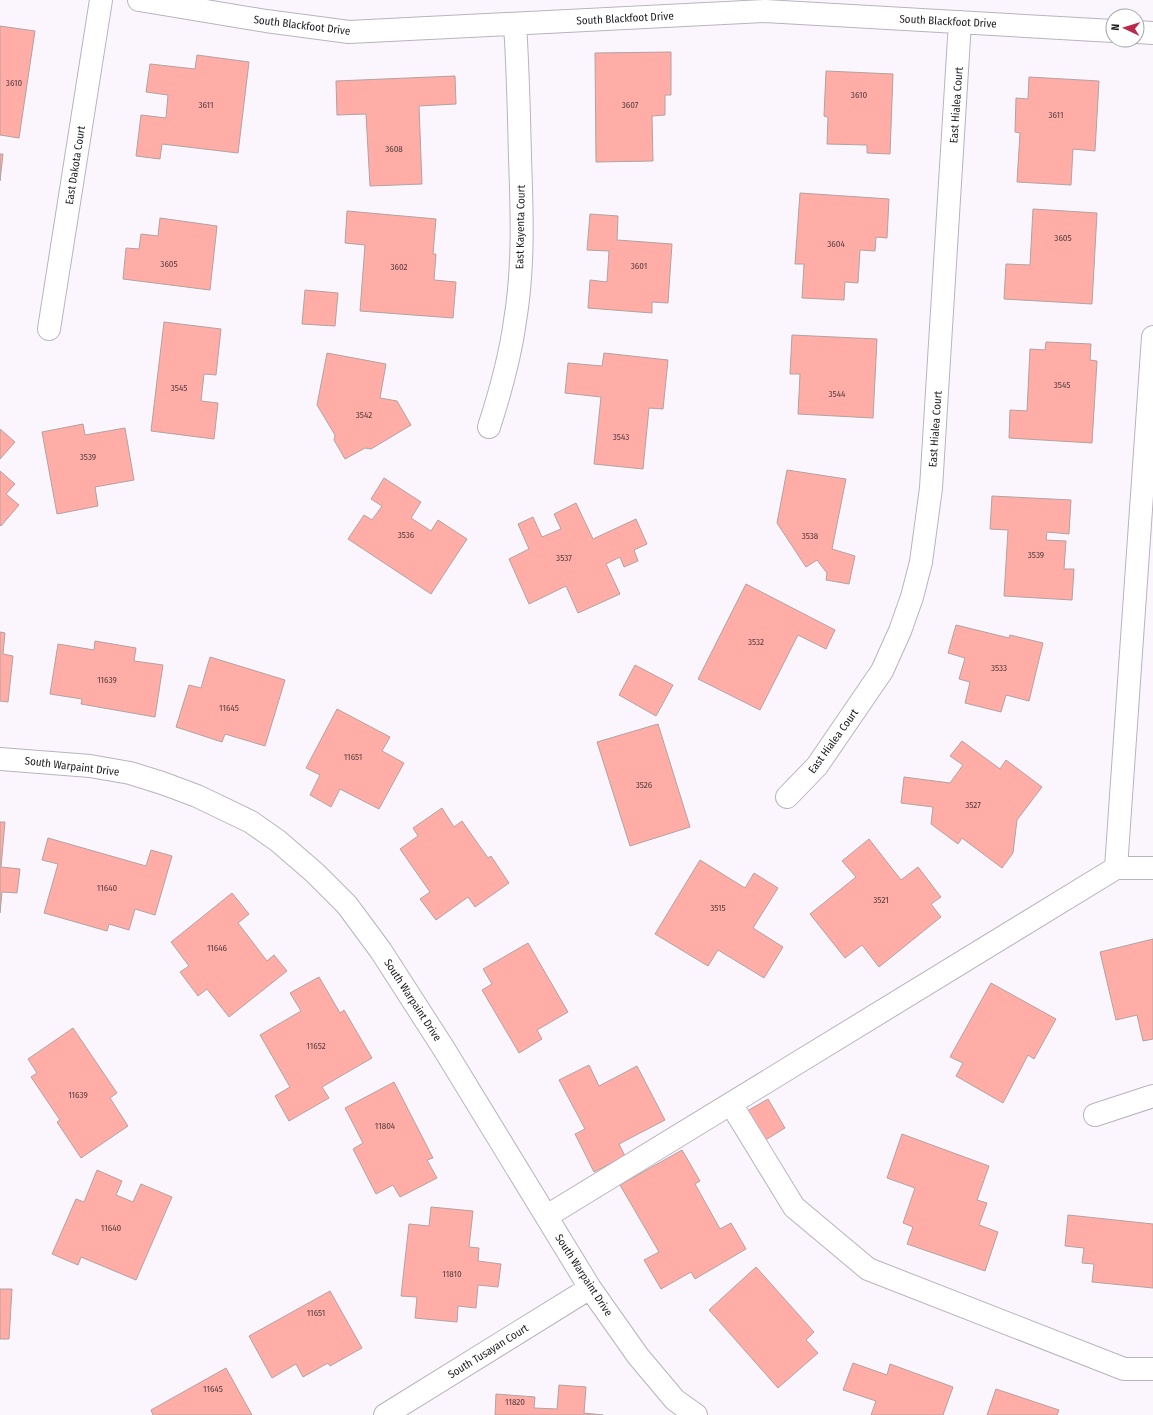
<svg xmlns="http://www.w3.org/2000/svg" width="1153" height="1415" font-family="'Fira Sans Condensed',sans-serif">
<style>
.building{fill:#ffada6;stroke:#b2a2a0}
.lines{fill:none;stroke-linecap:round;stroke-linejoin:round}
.minor-casing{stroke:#bab2bf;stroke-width:24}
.minor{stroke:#fff;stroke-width:22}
.labels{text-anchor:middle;stroke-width:3.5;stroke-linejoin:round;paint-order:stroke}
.number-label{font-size:9px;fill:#564042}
.street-label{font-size:11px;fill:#1e1b20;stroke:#fff}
</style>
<rect width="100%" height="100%" fill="#fbf6fe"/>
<!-- building -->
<path class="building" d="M0 26 35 31 19 138 0 135Z
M671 52V95H665V115L652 116 653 161 596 162 595 53Z
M197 55 249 62 238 153 162 144 160 159 136 156 141 115 166 118 168 95 146 92 150 64 195 69Z
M826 71 893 74 890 154 867 153V145L827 144 828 117 824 116Z
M455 76 456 104 419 106 422 184 370 186 366 114 337 115 336 81Z
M1029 77 1099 81 1095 151 1073 149 1071 185 1017 182 1020 133 1015 132 1016 98 1028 99Z
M0 154H3L0 181Z
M800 193 889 199 887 238 876 237 875 251 860 250 858 283 845 282 844 300 802 298 804 264H795Z
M1033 209 1097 213 1092 304 1004 299 1006 264 1030 265Z
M347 211 436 219 433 254H436L434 280 456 282 453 318 360 311 365 245 345 243Z
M590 214 618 216 617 240 672 244 668 303 652 302V313L588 308 590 280 607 282 609 251 587 250Z
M160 218 217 226 210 290 123 279 126 248 139 249 141 234 158 236Z
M305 290 338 293 335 326 302 324Z
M164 322 221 329 216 375 204 374 201 401 218 403 214 439 151 431Z
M792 335 877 339 873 418 798 414 800 374H790Z
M1046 342 1091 344 1090 360 1097 361 1092 443 1009 438 1010 410 1027 411 1030 349 1045 350Z
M327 353 386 364 380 398 397 401 411 425 371 449 365 448 345 459 334 440 335 435 317 405Z
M604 353 668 360 663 409 649 408 643 469 594 464 601 397 565 393 568 363 602 366Z
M83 424 85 435 125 428 134 480 95 487 98 506 57 514 42 432Z
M0 429 15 442 0 459Z
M787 470 846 479 832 549 855 556 849 584 826 580 827 573 817 560 806 567 777 523Z
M0 471 15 484 6 494 19 505 1 526 0 525Z
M384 478 421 502 411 518 431 531 438 520 467 539 431 594 348 539 364 515 372 520 382 506 371 499Z
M992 496 1071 500 1069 534 1047 532 1046 540 1066 541 1064 569H1074L1072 600 1004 596 1008 530 990 529Z
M576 503 593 539 636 519 647 544 634 550 638 561 624 567 620 557 606 564 620 594 578 613 566 586 529 604 509 559 529 549 518 524 533 517 542 537 561 529 554 514Z
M746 584 835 630 826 649 798 635 760 710 698 679Z
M956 625 1009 638 1010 635 1043 643 1029 701 1006 695 1001 712 965 703 970 682 959 679 965 658 948 653Z
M0 632 5 633 3 654 13 656 8 702 0 701Z
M95 641 136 648 134 661 163 665 155 717 81 704 82 699 50 694 58 644 94 650Z
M210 657 285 680 265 746 225 734 222 742 176 727 189 685 201 688Z
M635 665 673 685 656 716 619 695Z
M337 709 390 737 382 751 404 763 379 809 340 789 331 807 310 795 320 775 306 768Z
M658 724 690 827 630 846 597 742Z
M962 741 1000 769 1006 760 1042 787 1017 820 1013 853 1002 868 962 838 958 844 931 824 933 807 901 803 904 777 950 783 963 765 950 756Z
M442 808 454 827 462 821 488 858 491 856 509 883 475 907 468 897 436 920 420 899 430 892 400 849 418 836 413 828Z
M0 822H5L1 867 20 869 17 893 2 892 0 913Z
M48 838 146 866 151 850 172 856 155 915 135 909 129 930 109 924 107 931 44 913 58 864 42 860Z
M869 839 901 880 918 867 941 897 931 904 941 917 879 967 862 945 845 958 810 914 856 877 842 861Z
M700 860 745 888 754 873 778 888 753 928 783 947 764 978 718 950 708 966 655 934Z
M232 893 249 914 238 923 267 961 274 955 287 971 229 1017 207 989 198 996 180 972 189 966 171 942Z
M1153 939V1039L1143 1041 1137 1015 1116 1020 1100 952Z
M528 943 568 1012 537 1030 542 1039 519 1053 482 990 492 984 483 969Z
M319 977 340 1013 344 1010 372 1058 322 1087 329 1098 289 1121 275 1096 290 1087 260 1035 301 1011 290 993Z
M991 983 1056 1019 1034 1059 1028 1055 1003 1103 956 1076 963 1063 950 1057Z
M73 1028 117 1093 110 1098 128 1126 81 1158 57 1122 60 1120 31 1077 37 1073 28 1059Z
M589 1065 599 1086 637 1066 665 1120 619 1144 625 1156 594 1172 575 1134 585 1129 559 1080Z
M394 1082 433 1158 427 1160 437 1178 400 1197 393 1185 376 1194 353 1149 363 1143 345 1108Z
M768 1099 785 1128 759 1144 742 1114Z
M902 1134 989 1166 977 1200 987 1203 979 1225 998 1232 985 1271 907 1244 913 1227 903 1223 915 1188 887 1178Z
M682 1150 700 1181 695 1184 720 1229 731 1223 746 1249 695 1279 691 1272 661 1289 644 1260 659 1252 620 1185Z
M97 1170 122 1181 116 1195 133 1202 141 1184 172 1197 136 1280 81 1257 78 1265 52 1254 76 1199 84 1202Z
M431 1207 473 1211 469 1247 479 1248 478 1261 501 1264 498 1287 478 1285 476 1308 458 1306 457 1322 415 1318 417 1297 401 1296 409 1224 429 1226Z
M1068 1215 1153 1224V1288L1092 1282 1094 1264 1082 1263 1084 1248 1065 1246Z
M756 1267 814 1332 806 1340 818 1353 778 1388 709 1310Z
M0 1289H12L9 1339H0Z
M330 1291 362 1348 330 1366 328 1363 303 1377 296 1364 272 1378 249 1336Z
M853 1363 887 1375 890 1364 953 1387 943 1415H871L876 1401 843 1390Z
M226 1368 252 1415H153L151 1410Z
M559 1385 586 1387 584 1413 603 1415H495L496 1394 535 1397 534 1408 557 1409Z
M996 1389 1059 1410 1057 1415H987Z"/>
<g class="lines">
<!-- minor casing -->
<g class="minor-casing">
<path id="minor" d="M139 0 266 21 349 32 765 11 1113 31
M1137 32 1153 33
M49 329 101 0
M1153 337 1116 868H1153
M489 427C500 393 510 358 515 321 524 267 522 212 520 158 519 113 518 69 515 24
M0 759 90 766 130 773 162 783 197 796 251 822 278 841 315 873 347 905 381 951 444 1049 590 1288 638 1356 675 1400 696 1415
M787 797 817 766 882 671 900 631 912 597 921 562 931 488 960 22
M731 1104 794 1207 868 1269 1124 1369H1153
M1095 1115 1153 1096
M547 1216 1116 868
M385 1415 590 1288"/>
</g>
<!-- minor -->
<use href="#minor" class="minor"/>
</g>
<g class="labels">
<!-- number labels -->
<g class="number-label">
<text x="14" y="86">3610</text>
<text x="859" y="98">3610</text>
<text x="206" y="108">3611</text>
<text x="630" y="108">3607</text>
<text x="1056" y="118">3611</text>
<text x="394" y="152">3608</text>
<text x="1063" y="241">3605</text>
<text x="836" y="247">3604</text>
<text x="169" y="267">3605</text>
<text x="639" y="269">3601</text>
<text x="399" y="270">3602</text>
<text x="1062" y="388">3545</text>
<text x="179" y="391">3545</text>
<text x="837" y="397">3544</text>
<text x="364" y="418">3542</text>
<text x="621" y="440">3543</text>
<text x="88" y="460">3539</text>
<text x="406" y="538">3536</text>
<text x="810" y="539">3538</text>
<text x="1036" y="558">3539</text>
<text x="564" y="561">3537</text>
<text x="756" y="645">3532</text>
<text x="999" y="671">3533</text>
<text x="107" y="683">11639</text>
<text x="229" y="711">11645</text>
<text x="353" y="760">11651</text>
<text x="644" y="788">3526</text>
<text x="973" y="808">3527</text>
<text x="107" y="891">11640</text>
<text x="881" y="903">3521</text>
<text x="718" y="911">3515</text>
<text x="217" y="951">11646</text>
<text x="316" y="1049">11652</text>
<text x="78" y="1098">11639</text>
<text x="385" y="1129">11804</text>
<text x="111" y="1231">11640</text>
<text x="452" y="1277">11810</text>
<text x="316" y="1316">11651</text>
<text x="213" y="1392">11645</text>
<text x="515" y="1405">11820</text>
</g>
<!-- street labels -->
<g class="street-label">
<text transform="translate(625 18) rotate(-3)" y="4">South Blackfoot Drive</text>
<text transform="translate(948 21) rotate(3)" y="4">South Blackfoot Drive</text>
<text transform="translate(302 25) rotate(7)" y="4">South Blackfoot Drive</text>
<text transform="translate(956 105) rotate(-86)" y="4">East Hialea Court</text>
<text transform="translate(75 165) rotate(-81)" y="4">East Dakota Court</text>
<text transform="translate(520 227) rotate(-89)" y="4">East Kayenta Court</text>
<text transform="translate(935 429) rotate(-86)" y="4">East Hialea Court</text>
<text transform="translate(833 741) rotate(-54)" y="4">East Hialea Court</text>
<text transform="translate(72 766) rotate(7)" y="4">South Warpaint Drive</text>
<text transform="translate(413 1000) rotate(57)" y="4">South Warpaint Drive</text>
<text transform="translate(584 1275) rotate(57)" y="4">South Warpaint Drive</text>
<text transform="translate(488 1351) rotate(-32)" y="4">South Tusayan Court</text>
</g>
</g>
<!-- north arrow -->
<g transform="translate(1125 28) rotate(274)"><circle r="19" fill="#ffffff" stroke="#a5a4a6"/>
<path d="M0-3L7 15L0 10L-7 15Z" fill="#bb2a4e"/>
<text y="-6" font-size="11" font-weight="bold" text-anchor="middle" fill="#1e1b20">N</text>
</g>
</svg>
